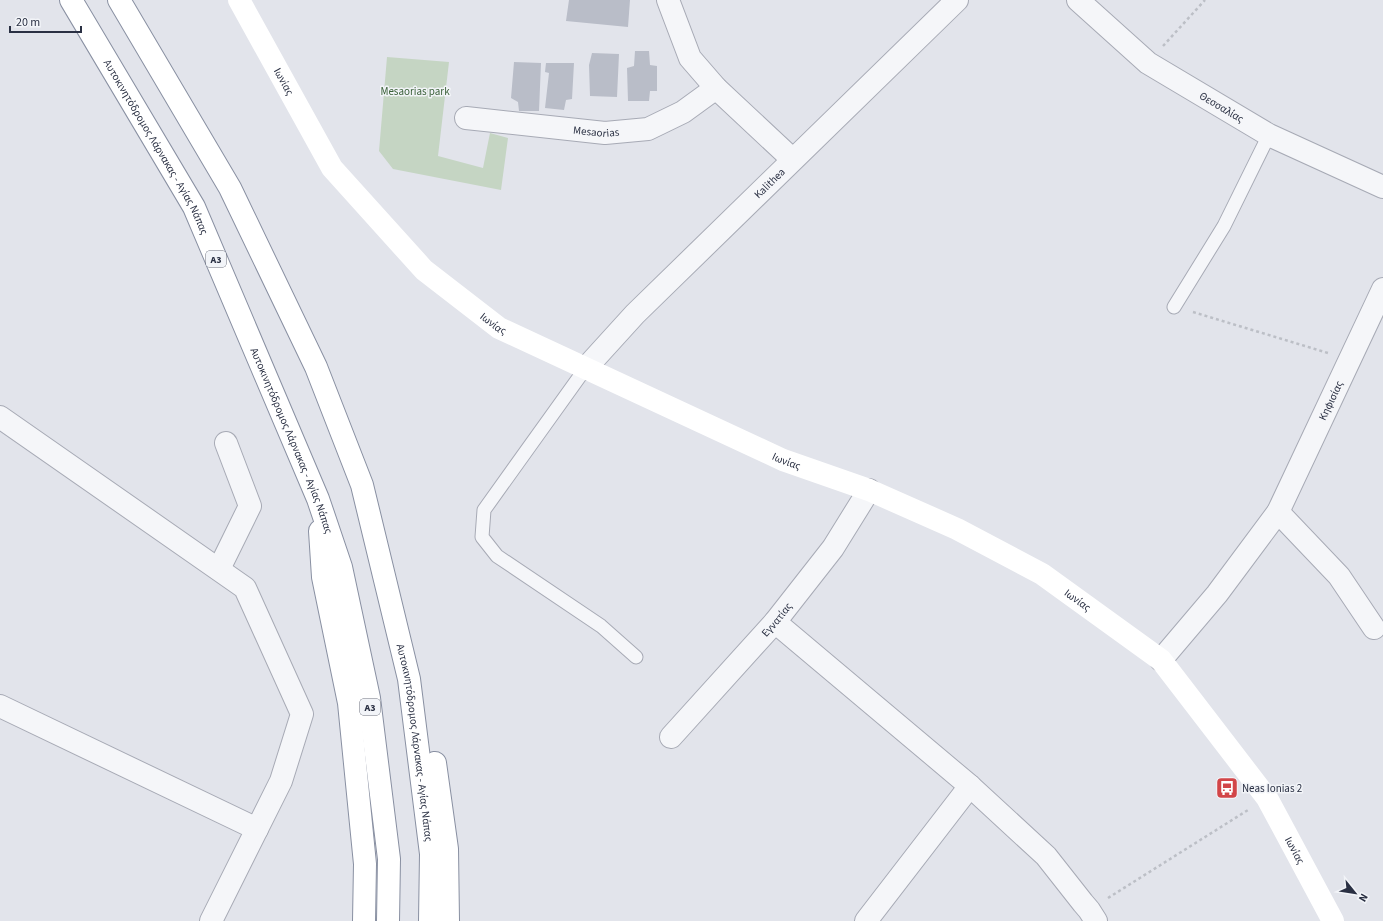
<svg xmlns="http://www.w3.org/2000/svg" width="1383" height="921" font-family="'Source Sans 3',sans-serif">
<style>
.green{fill:#c5d5c3}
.building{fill:#b9bdc8}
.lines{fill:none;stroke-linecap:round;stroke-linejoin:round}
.lane-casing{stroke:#a7aab5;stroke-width:15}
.street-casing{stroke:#a7aab5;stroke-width:24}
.highway-casing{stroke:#8990a2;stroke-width:24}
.path{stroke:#bcbfc6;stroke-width:2.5;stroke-dasharray:3 3;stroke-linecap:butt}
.lane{stroke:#f5f6f9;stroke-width:13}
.street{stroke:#f5f6f9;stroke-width:22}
.secondary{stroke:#fff;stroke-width:22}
.highway{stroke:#fff;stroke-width:22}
.labels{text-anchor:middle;stroke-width:3;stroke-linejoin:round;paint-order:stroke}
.shield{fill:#f2f4f8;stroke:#666b79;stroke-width:1}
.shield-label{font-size:10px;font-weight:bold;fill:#2a3043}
.street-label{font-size:11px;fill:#2a3043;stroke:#f2f4f8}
.park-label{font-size:11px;fill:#395f37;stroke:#f2f4f8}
.poi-label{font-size:11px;fill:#2a3043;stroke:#f2f4f8;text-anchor:start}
</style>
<rect width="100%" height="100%" fill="#e2e4eb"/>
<!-- green -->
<path class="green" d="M387 57 449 62 438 156 483 168 490 133 508 138 501 190 393 169 379 151Z"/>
<!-- building -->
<path class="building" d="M569 0H630L628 27 566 21Z
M635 51H649L650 65 657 66V91H650L649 101H628L627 68 634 66Z
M592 53 619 54 617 97 590 96 589 65Z
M514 62 541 63 539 111H519L518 102 511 98Z
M546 63H574L572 99 566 100 564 110 545 108 549 73 545 72Z"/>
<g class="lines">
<!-- lane casing -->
<g class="lane-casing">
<path id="lane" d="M1174 307 1224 226 1269 135
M585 369 484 510 482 537 497 556 601 626 636 657"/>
</g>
<!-- street casing -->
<g class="street-casing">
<g id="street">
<path d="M668 0 690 58 716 88 792 159"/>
<path id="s1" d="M1078 0 1148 63 1269 135 1383 187"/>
<path id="s2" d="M466 118 605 133 648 129 683 112 716 88"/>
<path id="s3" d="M585 369 635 314 957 0"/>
<path d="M0 417 245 588 302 714 281 781 211 921"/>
<path d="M1278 512 1339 576 1374 628"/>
<path d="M219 569 250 506 226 443"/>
<path d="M775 622 970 786 1046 856 1083 903 1089 910 1096 921"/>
<path id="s4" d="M1161 660 1217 594 1278 512 1383 289"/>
<path d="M0 706 257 829"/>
<path id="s5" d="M671 737 775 622 833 548 869 490"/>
<path d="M866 921 970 786"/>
</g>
</g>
<!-- highway casing -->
<g class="highway-casing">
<g id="highway">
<path id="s7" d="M71 0 194 207 318 499 341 567 369 698 389 859 388 921"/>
<path id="s8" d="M119 0 230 188 316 367 362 485 409 679 431 854 430 921"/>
<path d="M320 531 323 577 349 703 365 864 364 921"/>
<path d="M435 763 447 849 448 921"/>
</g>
</g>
<!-- path -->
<path class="path" d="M1163 46 1205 0
M1193 312 1328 353
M1108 898 1248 810"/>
<!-- lane -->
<use href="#lane" class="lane"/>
<!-- street -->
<use href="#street" class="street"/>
<!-- secondary -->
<path class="secondary" id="s6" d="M239 0 332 168 424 270 499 328 783 460 869 490 957 529 1042 574 1161 660 1267 798 1333 921"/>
<!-- highway -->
<use href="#highway" class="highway"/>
</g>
<!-- icons -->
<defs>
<g id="bus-square" transform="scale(1.15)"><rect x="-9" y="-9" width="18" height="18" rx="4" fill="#d24548" stroke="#f2f4f8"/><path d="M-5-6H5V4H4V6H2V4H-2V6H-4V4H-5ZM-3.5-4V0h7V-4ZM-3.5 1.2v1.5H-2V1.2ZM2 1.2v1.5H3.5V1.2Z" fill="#fff"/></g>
</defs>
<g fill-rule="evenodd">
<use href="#bus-square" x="1227" y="788"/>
</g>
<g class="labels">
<!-- shield labels -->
<g class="shield">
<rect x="206" y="251" width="20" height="16" rx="3"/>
<rect x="360" y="699" width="20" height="16" rx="3"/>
</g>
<g class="shield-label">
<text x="216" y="263">A3</text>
<text x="370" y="711">A3</text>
</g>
<!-- street labels -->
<g class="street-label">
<text dy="4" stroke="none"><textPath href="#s6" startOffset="93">Ιωνίας</textPath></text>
<text dy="4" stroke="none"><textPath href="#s1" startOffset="180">Θεσσαλίας</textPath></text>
<text dy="4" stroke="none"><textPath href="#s2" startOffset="131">Mesaorias</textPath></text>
<text dy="4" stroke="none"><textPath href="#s7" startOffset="170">Αυτοκινητόδρομος Λάρνακας - Αγίας Νάπας</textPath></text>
<text dy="4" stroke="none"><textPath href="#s3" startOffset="262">Kalithea</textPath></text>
<text dy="4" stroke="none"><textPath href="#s6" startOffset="417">Ιωνίας</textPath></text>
<text dy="4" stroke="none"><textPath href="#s4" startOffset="312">Κηφισίας</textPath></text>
<text dy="4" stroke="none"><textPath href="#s7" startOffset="494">Αυτοκινητόδρομος Λάρνακας - Αγίας Νάπας</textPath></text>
<text dy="4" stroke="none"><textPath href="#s6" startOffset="741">Ιωνίας</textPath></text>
<text dy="4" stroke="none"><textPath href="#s6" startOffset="1065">Ιωνίας</textPath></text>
<text dy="4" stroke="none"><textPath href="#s5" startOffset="158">Εγνατίας</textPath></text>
<text dy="4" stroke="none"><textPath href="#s8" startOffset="807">Αυτοκινητόδρομος Λάρνακας - Αγίας Νάπας</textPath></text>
<text dy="4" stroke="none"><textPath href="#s6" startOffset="1401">Ιωνίας</textPath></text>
</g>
<!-- park labels -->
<g class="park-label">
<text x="415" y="95">Mesaorias park</text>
</g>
<!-- poi labels -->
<g class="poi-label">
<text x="1242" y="792">Neas Ionias 2</text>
</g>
</g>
<!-- north arrow -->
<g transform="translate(1355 893) rotate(120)" stroke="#f2f4f8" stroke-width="3" paint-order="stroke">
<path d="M0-3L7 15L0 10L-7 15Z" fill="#2a3043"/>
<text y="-6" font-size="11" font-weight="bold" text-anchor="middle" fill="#2a3043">N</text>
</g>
<!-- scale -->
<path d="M10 26v6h71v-6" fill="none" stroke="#2a3043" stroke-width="2"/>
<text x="16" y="26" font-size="12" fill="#2a3043" stroke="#f2f4f8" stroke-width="3" paint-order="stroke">20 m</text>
</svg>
